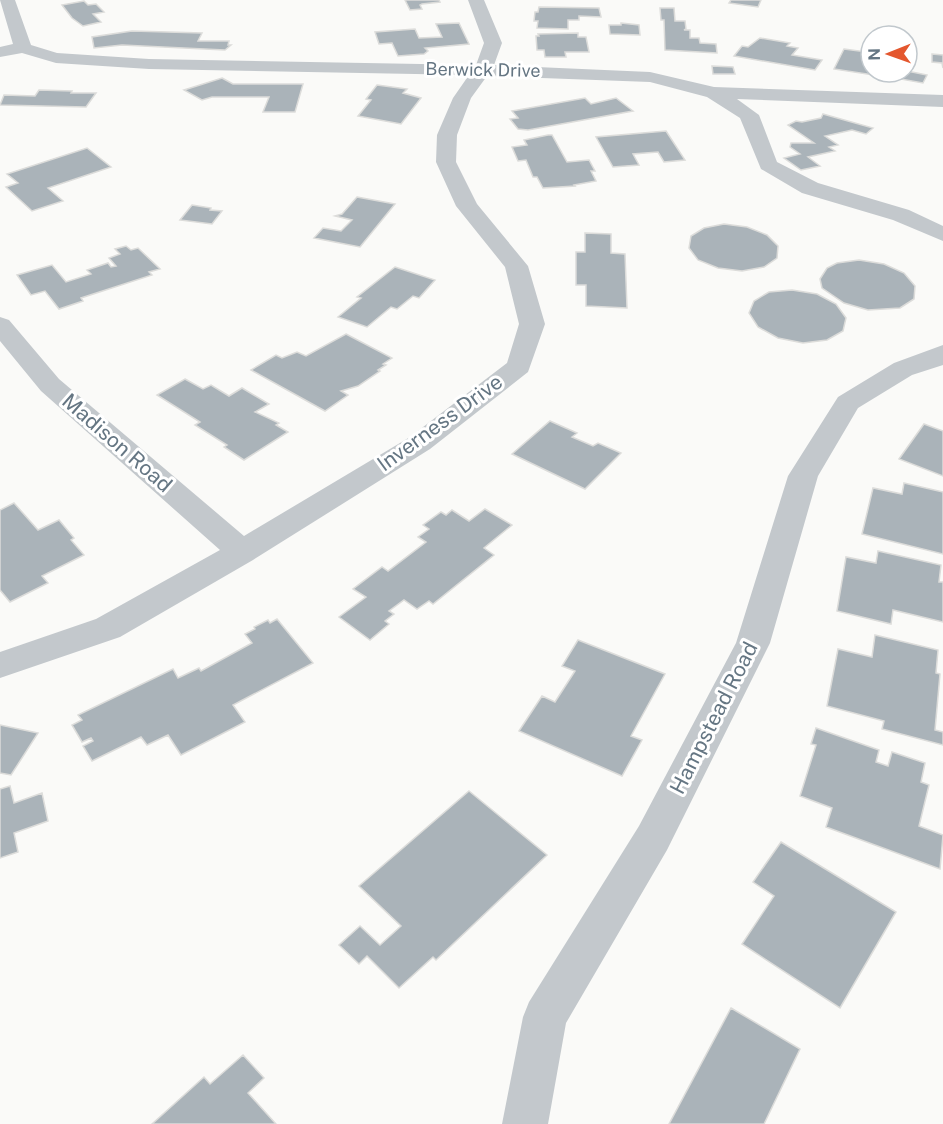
<svg xmlns="http://www.w3.org/2000/svg" width="943" height="1124" font-family="'Public Sans',sans-serif">
<style>
.building{fill:#aab3b9;stroke:#dcdcda;stroke-width:1.5}
.lines{fill:none;stroke-linecap:round;stroke-linejoin:round}
.street{fill:#c3c8cc;fill-rule:evenodd}
.labels{text-anchor:middle;stroke-width:6;stroke-linejoin:round;paint-order:stroke}
.far-street-label{font-size:18px;fill:#657683;stroke:#fff}
.street-label{font-size:21px;fill:#657683;stroke:#fff}
</style>
<rect width="100%" height="100%" fill="#fafaf8"/>
<!-- building -->
<path class="building" d="M405 0H439L440 2 422 4 420 5 422 9 410 10Z
M731 0H761L758 7 729 3Z
M84 1 88 5 96 4 104 12 93 14 101 22 83 26 72 18 62 5Z
M539 7 599 8 601 17 579 16V20H568V29L537 28 538 21H534L535 12H538Z
M660 8H674L675 21H685L686 29 684 30H690V38H699L700 43 716 44 717 53 665 50 664 20H661Z
M459 23 469 44 425 48 428 51 424 54 398 56 392 43 379 44 375 32 415 29 419 38 442 37 436 24Z
M621 23 639 25 640 35 610 34 609 25H621Z
M132 31 202 33 198 41H229L228 45H231L225 50 122 45 94 48 92 37Z
M578 33V37H586L589 52H565L566 57H545L544 50H537L536 36H539L538 34Z
M760 38 790 43 787 46 798 48 792 55 822 60 815 70 734 56 742 46 748 47Z
M844 49 867 52 864 59 871 60V72H896L893 78 834 69Z
M932 54 943 55V68L942 63 932 62Z
M712 66 733 67 735 74H713Z
M907 71 927 75 923 83 895 78 898 72Z
M222 78 233 84H303L295 112H263L269 97H212L202 100 184 90Z
M377 85 407 89 403 93 421 98 401 124 358 116 371 100 366 99Z
M39 90 72 91 71 93H96L86 107 0 105 4 95 35 96Z
M585 98 591 104 616 98 633 111 528 130 518 129 510 119 518 118 512 111Z
M823 114 873 128 866 134 852 130 825 136 838 145 829 147 835 151 808 157 820 166 801 170 784 158 800 154 790 147 791 143H814L788 125 796 121 802 122 821 118Z
M666 131 685 160 664 162 658 152 633 154 639 165 613 167 596 137Z
M548 135H552L567 162 589 160 595 171H591L596 181 574 185 575 186 543 188 537 177H533L526 160 518 161 512 147 527 145 524 140Z
M87 148 111 167 48 188 63 201 32 211 6 187 18 183 7 174Z
M357 197 395 204 360 247 314 238 323 228 341 231 352 220 335 216 342 214Z
M192 205 211 208 210 210 222 211 212 224 180 220Z
M724 224 747 227 767 235 778 246 777 258 764 267 742 271 718 268 698 260 689 248 691 236 704 228Z
M585 233 611 234V253L625 254 627 308 586 306V285H576V252H585Z
M126 246 131 250 138 248 160 269 149 272 152 275 81 298 83 301 59 309 45 291 31 295 17 275 52 265 66 282 91 274 87 270 108 263 111 267 116 266 109 258 120 254 115 249Z
M859 260 884 264 904 273 915 286 914 299 900 308 868 310 844 303 822 288 820 279 827 268 837 263Z
M395 267 435 280 419 298 413 296 397 309 391 307 367 327 338 317 361 298 357 297Z
M792 290 817 294 836 304 846 318 843 331 827 340 803 343 778 338 758 327 749 313 754 301 769 292Z
M346 334 392 358 383 364 386 365 378 370 380 371 358 386 341 391 348 395 325 411 251 370 276 355 282 358 297 352 306 356Z
M185 379 203 389 211 385 229 396 242 388 269 404 255 412 279 423 276 425 288 432 244 460 224 447 227 445 195 425 200 422 157 395Z
M550 421 577 433 572 437 593 446 598 443 621 453 585 489 512 454Z
M924 424 943 431V476L899 459Z
M904 483 943 492V554L862 534 873 488 902 494Z
M14 503 38 530 59 520 74 538 71 540 84 555 42 576 48 583 10 602 0 590V510Z
M485 509 512 525 484 548 494 555 433 604 429 601 417 609 404 600 389 611 394 614 385 621 389 624 370 640 339 617 366 597 353 589 382 567 388 571 426 542 418 537 429 529 423 525 441 512 446 515 452 510 469 521Z
M878 551 941 565 939 582H943V622L893 610 891 624 837 611 846 557 876 563Z
M277 619 313 663 233 705 245 722 181 755 168 735 147 745 141 737 92 761 83 746 93 741 91 738 82 742 72 725 82 720 78 715 173 669 178 678 199 668 201 671 252 643 245 634 255 629 254 627 268 620 270 623Z
M875 635 938 650 936 673 940 674 935 730 943 732V745L882 729 884 721 827 706 838 649 872 657Z
M578 640 665 674 631 736 642 740 622 776 519 731 542 696 555 702 575 671 562 666Z
M0 725 38 733 11 775 0 773Z
M816 728 879 750 876 762 888 766 892 752 925 763 921 782 929 785 919 826 943 835 940 869 826 827 832 808 800 796 816 745 811 744Z
M10 786 14 803 42 793 48 821 14 833 18 852 0 858V789Z
M469 791 547 855 436 960 433 957 399 988 367 956 359 964 339 945 360 926 380 945 401 926 359 886Z
M781 842 896 912 840 1008 742 944 774 896 753 882Z
M731 1008 800 1049 764 1124H669Z
M243 1055 264 1078 248 1093 276 1124H152L204 1077 210 1084Z"/>
<g class="lines">
<!-- street -->
<path class="street" d="M0 0H15L31 45 57 53 149 59 476 65 484 43 468 0H484L502 43 494 65 650 72 714 87 943 95V107L737 99 759 115 777 162 818 183 909 210 943 226V241L893 220 802 193 761 169 740 118 707 97 650 82 487 76 471 98 457 135 456 162 477 204 528 266 545 324 528 372 430 449 253 560 120 637 0 678V652L96 619 220 550 41 391 0 341V317L9 320 59 379 244 536 410 437 507 363 519 324 505 267 456 206 436 162 437 135 453 98 469 75 149 69 56 63 22 53 0 57V47L13 44Z
M943 345V365L912 375 858 408 818 476 770 643 667 850 566 1023 548 1124H502L523 1017 529 1002 639 826 736 643 788 476 838 397 894 363Z"/>
</g>
<g class="labels">
<!-- far-street labels -->
<g class="far-street-label">
<text transform="translate(483 70) rotate(1)" y="6">Berwick Drive</text>
</g>
<!-- street labels -->
<g class="street-label">
<text transform="translate(440 423) rotate(-36)" y="7">Inverness Drive</text>
<text transform="translate(117 443) rotate(41)" y="7">Madison Road</text>
<text transform="translate(714 718) rotate(-63)" y="7">Hampstead Road</text>
</g>
</g>
<!-- north arrow -->
<g transform="translate(889 54) rotate(269)"><circle r="28" fill="#ffffff" stroke="#c1c8cd" stroke-width="1.5"/>
<path d="M0-4.5L10 22L0 15L-10 22Z" fill="#e4572e"/>
<text y="-9" font-size="16" font-weight="bold" text-anchor="middle" fill="#657683">N</text>
</g>
</svg>
